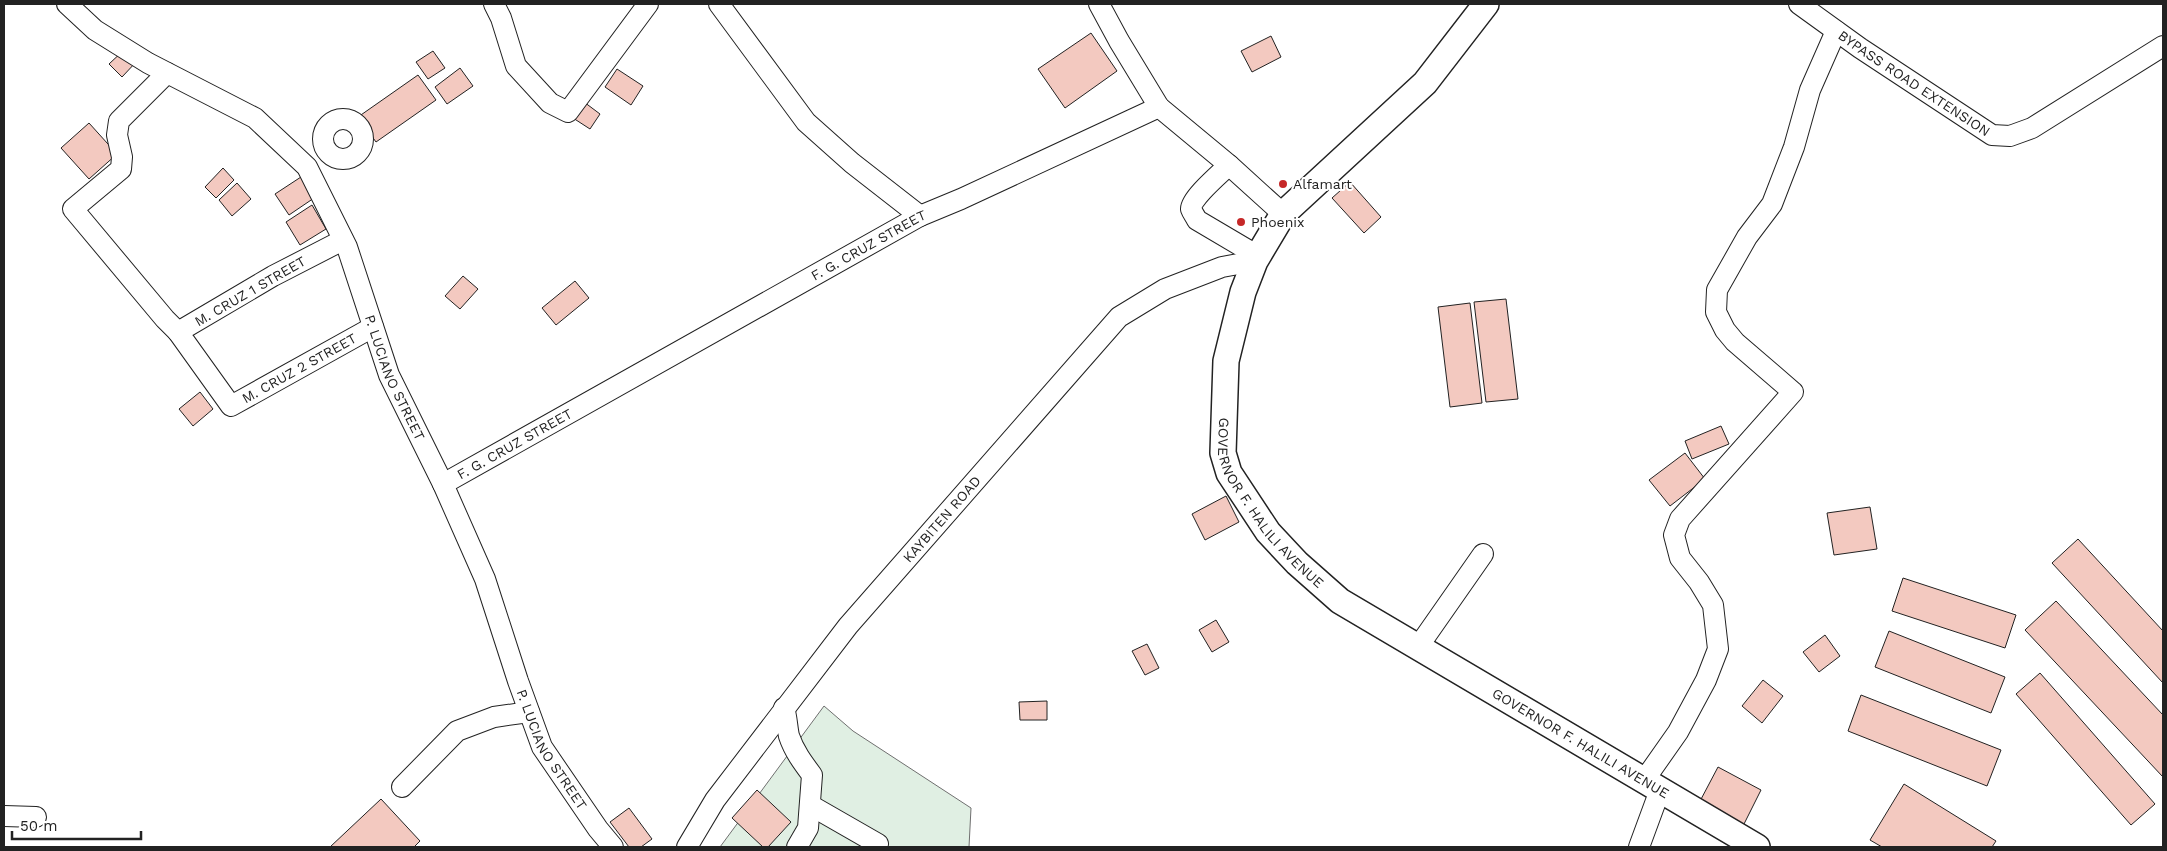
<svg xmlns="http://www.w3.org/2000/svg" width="2167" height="851" font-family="'Work Sans',sans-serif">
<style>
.green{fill:#e0efe3;stroke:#6f6f6f}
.building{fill:#f3c9c0;stroke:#222}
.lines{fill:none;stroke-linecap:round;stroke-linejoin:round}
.minor-casing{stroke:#222;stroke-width:22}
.major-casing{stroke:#222;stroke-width:28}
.minor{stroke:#fff;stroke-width:20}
.major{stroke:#fff;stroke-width:25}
.poi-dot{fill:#c62828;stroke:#fff;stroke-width:2}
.labels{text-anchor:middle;stroke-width:4;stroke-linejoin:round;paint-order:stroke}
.street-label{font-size:14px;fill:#222;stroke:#fff}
.poi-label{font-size:14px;fill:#222;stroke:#fff;text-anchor:start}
</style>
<rect width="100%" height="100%" fill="#fff"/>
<!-- green -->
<path class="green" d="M824 706 853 731 971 808 969 847H720Z"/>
<!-- building -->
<path class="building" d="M1091 33 1117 71 1065 108 1038 69Z
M1271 36 1281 57 1252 72 1241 51Z
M125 49 137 61 122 77 109 64Z
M433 51 445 68 428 79 416 62Z
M460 68 473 86 447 104 435 87Z
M617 69 643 86 631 105 605 87Z
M418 75 436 100 376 142 358 117Z
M584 102 600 114 590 129 573 118Z
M89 123 117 154 89 179 61 148Z
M223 168 234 180 216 198 205 187Z
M304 175 317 196 289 215 275 194Z
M1350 182 1381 217 1364 233 1332 198Z
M237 183 251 199 232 216 219 200Z
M312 205 326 229 300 245 286 222Z
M463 276 478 289 460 309 445 296Z
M575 281 589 298 556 325 542 308Z
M1506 299 1518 399 1486 402 1474 302Z
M1470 303 1482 403 1450 407 1438 307Z
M200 392 213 409 193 426 179 409Z
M1721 426 1729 444 1692 459 1685 441Z
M1685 453 1705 479 1670 506 1649 480Z
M1226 496 1239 522 1205 540 1192 514Z
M1870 507 1877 549 1834 555 1827 513Z
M2078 539 2163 631V683L2052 563Z
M1903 578 2016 615 2005 648 1892 611Z
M2056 601 2163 715V777L2025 630Z
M1216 620 1229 642 1212 652 1199 630Z
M1889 631 2005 677 1991 713 1875 667Z
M1825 635 1840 656 1819 672 1803 652Z
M1147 644 1159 668 1145 675 1132 651Z
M2040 673 2155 804 2131 825 2016 694Z
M1763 680 1783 696 1762 723 1742 706Z
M1861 695 2001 750 1987 786 1848 731Z
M1047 701V720H1020L1019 702Z
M1718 767 1761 790 1743 826 1699 803Z
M1904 784 1996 841 1992 847H1882L1870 840Z
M757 790 791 822 768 847H763L732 818Z
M381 799 420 841 414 847H330Z
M629 808 652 839 641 847H629L610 822Z"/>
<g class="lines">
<!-- minor casing -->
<g class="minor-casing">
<g id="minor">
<path id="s1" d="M67 4 95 30 148 63 255 118 307 167 347 247 389 375 443 484 485 579 518 681 542 747 598 829 613 847"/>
<path d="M494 4 501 18 516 66 550 103 568 112 648 4"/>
<path d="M719 4 806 122 852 163 920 216"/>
<path d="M1099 4 1119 41 1159 107 1229 165 1283 214"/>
<path id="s2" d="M1799 4 1860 48 1992 135 2010 136 2032 128 2163 46"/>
<path d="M167 73 119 121 117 135 122 157 121 169 73 209 165 319 178 332"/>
<circle cx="343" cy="139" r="20"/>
<path d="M1229 165C1222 172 1190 199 1191 209 1192 212 1195 216 1197 220L1258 256"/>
<path id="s3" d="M343 240 273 276 178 332 231 406 373 327"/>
<path id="s4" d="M443 484 920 216 961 199 1159 107"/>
<path d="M1418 647 1483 554"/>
<path d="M784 708C787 717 787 727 789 736 794 751 803 763 812 775L808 828 797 847"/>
<path d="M1645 779 1678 732 1706 680 1718 649 1713 605 1699 582 1680 558 1674 535 1680 519 1793 392 1735 342 1725 330 1716 312 1717 290 1747 237 1772 204 1794 147 1810 90 1836 31"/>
<path d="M402 787 457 731 494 717 529 712"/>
<path d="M810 805 878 844"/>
<path d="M4 816 36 817"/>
<path id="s5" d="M687 847 715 800 848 626 1119 317 1165 289 1222 267 1255 261"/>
<path d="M1639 847 1660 790"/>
</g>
</g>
<!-- major casing -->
<g class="major-casing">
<g id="major">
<path id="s6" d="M1486 4 1425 83 1283 214 1255 261 1243 292 1226 361 1223 453 1229 473 1268 532 1297 563 1340 601 1757 847"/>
</g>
</g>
<!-- minor -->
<use href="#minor" class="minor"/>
<!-- major -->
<use href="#major" class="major"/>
</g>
<!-- markers -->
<g class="poi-dot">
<circle cx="1283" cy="184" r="5"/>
<circle cx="1241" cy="222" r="5"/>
</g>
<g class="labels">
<!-- street labels -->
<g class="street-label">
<text dy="5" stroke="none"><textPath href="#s2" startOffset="140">BYPASS ROAD EXTENSION</textPath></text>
<text dy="5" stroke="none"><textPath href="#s4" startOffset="488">F. G. CRUZ STREET</textPath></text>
<text transform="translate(250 291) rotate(-30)" y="5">M. CRUZ 1 STREET</text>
<text dy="5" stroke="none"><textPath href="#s3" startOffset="358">M. CRUZ 2 STREET</textPath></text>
<text dy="5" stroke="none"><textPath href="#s1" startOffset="521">P. LUCIANO STREET</textPath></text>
<text dy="5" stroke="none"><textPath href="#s4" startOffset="82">F. G. CRUZ STREET</textPath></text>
<text dy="5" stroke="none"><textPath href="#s6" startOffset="610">GOVERNOR F. HALILI AVENUE</textPath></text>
<text dy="5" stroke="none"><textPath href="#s5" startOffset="416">KAYBITEN ROAD</textPath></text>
<text dy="5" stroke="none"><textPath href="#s6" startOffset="1015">GOVERNOR F. HALILI AVENUE</textPath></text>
<text dy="5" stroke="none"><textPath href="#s1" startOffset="926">P. LUCIANO STREET</textPath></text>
</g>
<!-- poi labels -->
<g class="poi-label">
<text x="1293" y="189">Alfamart</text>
<text x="1251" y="227">Phoenix</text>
</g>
</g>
<!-- border -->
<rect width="2167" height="851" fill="none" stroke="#222222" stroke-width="10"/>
<!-- scale -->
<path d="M12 831v8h129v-8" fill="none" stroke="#222222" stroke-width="2.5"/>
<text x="20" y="831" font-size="15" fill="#222222" stroke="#ffffff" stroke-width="4" paint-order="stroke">50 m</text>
</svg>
